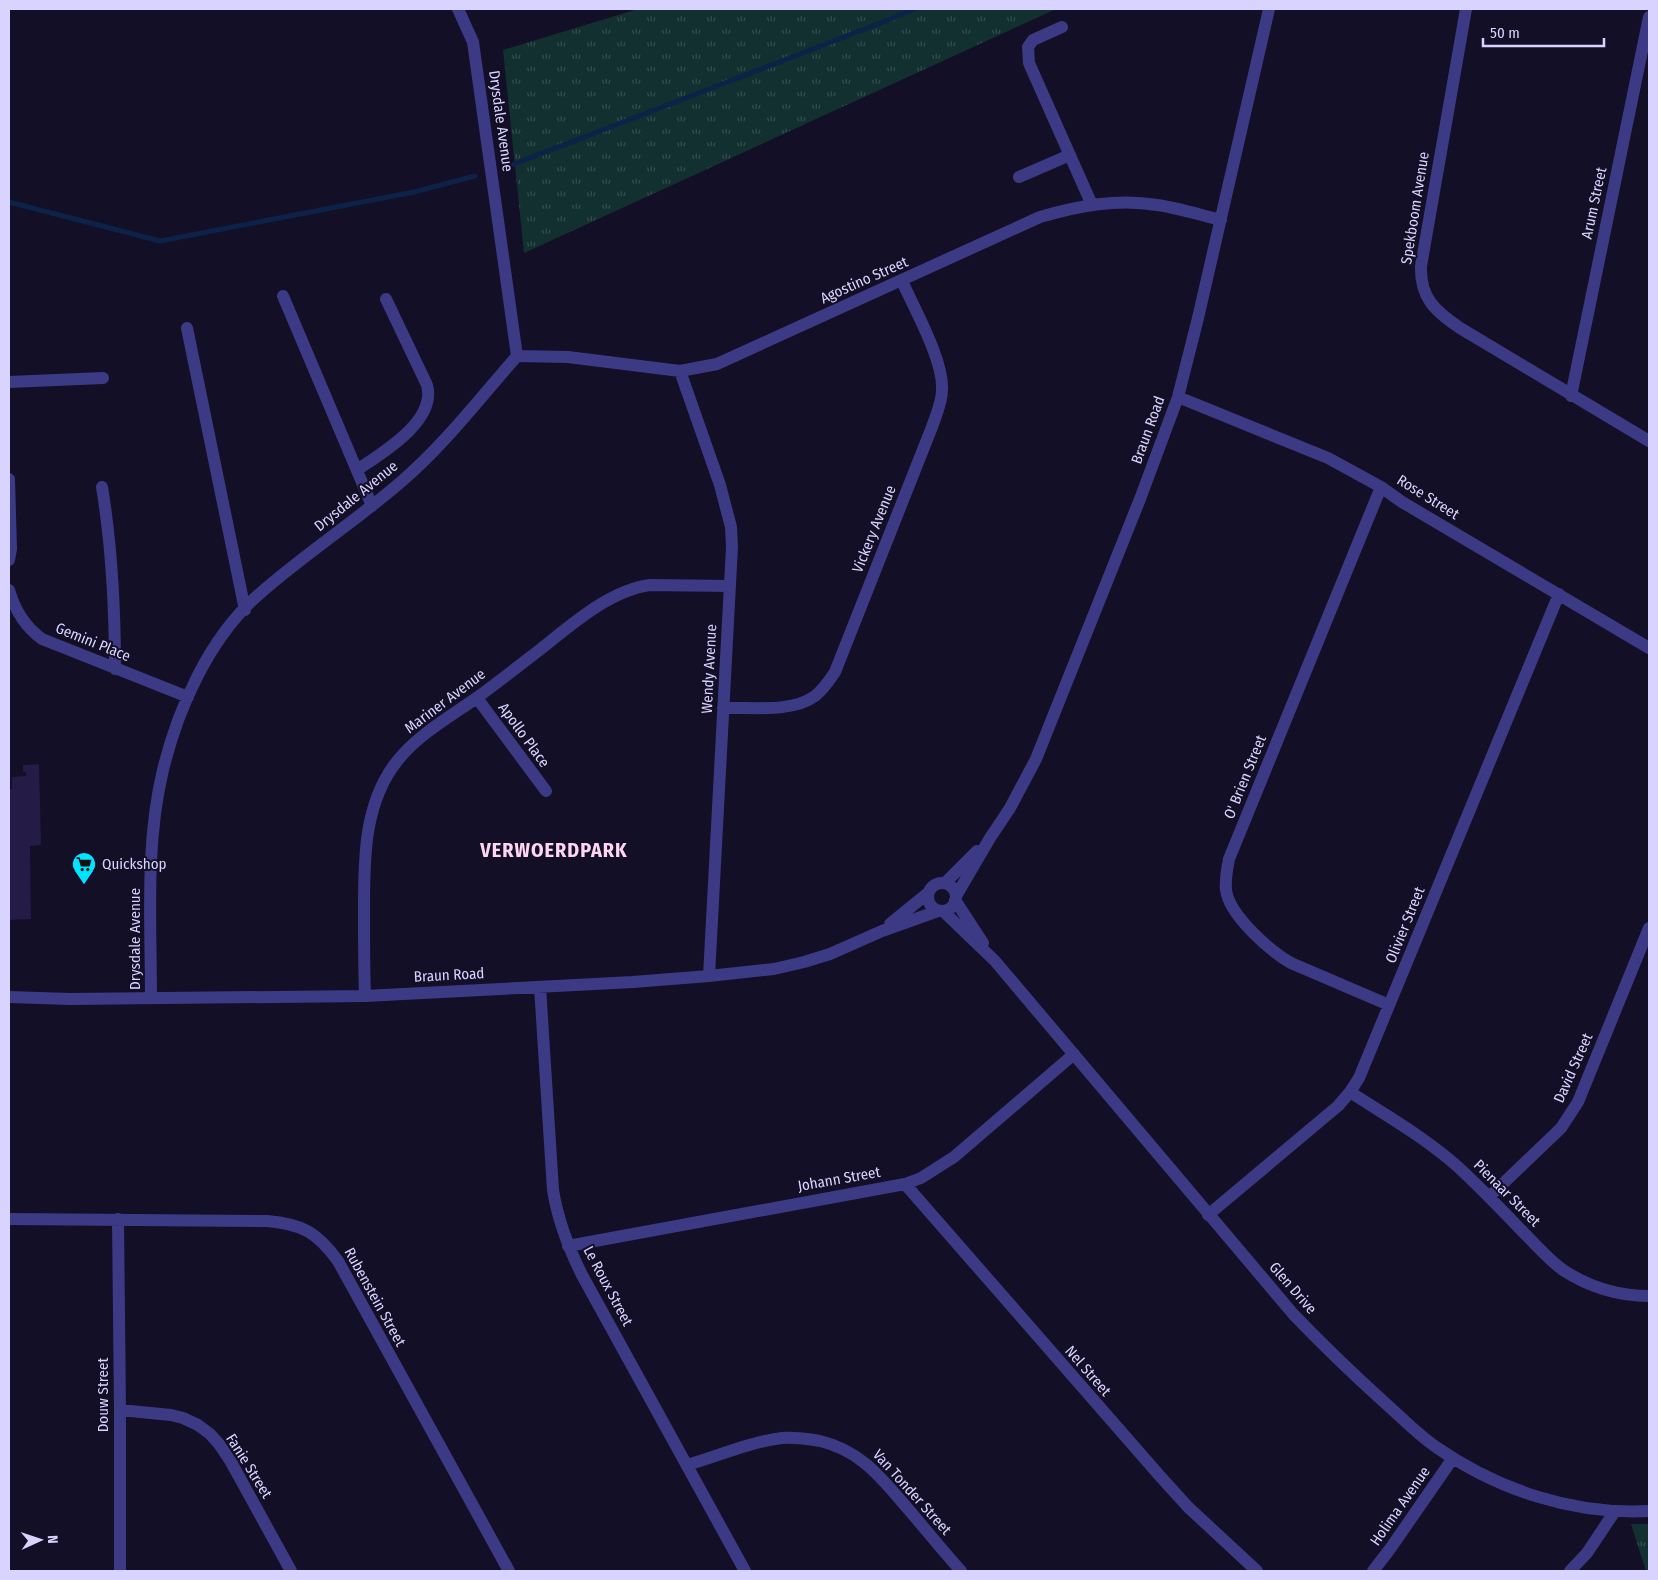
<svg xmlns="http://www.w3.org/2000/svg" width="1658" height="1580" font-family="'Fira Sans Condensed',sans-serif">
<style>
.grass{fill:url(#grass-tufts)}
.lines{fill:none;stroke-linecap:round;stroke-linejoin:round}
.stream{stroke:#0c2248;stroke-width:5}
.building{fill:#241b47}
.minor{stroke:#3d3a85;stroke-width:12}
.labels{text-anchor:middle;stroke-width:4;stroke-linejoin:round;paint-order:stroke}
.street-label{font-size:15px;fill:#d9d4ff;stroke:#130f26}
.poi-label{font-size:15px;fill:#d9d4ff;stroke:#130f26;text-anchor:start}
.district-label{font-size:20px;font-weight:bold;letter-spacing:1px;fill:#ffd6f0;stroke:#130f26}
</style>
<defs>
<pattern id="grass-tufts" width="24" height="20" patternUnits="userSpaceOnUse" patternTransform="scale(1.25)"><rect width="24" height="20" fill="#12302f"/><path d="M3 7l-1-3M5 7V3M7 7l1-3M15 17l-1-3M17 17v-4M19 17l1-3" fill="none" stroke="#344d4e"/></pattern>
</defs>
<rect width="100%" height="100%" fill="#130f26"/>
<!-- grass -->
<path class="grass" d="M638 9H1056L524 253 503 50Z
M1631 1524H1649V1571H1646Z"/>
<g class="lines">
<!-- stream -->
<path class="stream" d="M509 166 883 22 914 9
M9 202 160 241 414 192 475 176"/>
</g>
<!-- building -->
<path class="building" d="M39 764 41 845 30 846 31 919 9 920V789H12V777L26 776V772H23V765Z"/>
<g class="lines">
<!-- minor -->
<path class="minor" d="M1466 9 1421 266C1420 298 1435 311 1460 328L1649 441
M1062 27 1033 40 1028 47 1029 63 1092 205
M1019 177 1070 155
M283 296 372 506
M187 328 245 610
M517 356 568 357 680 371 717 364 1040 217C1078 206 1118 198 1157 205 1179 208 1200 215 1221 220
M680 371 720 485 731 527 732 547 709 976
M9 382 103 378
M1571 396 1649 17
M1178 397 1328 458 1381 487 1402 502 1649 648
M357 470C382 453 437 421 427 385L386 299
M9 479 11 549 9 560
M102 487C112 548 115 608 115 669
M1381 487 1229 859C1227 869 1225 880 1226 890 1229 915 1270 951 1291 963L1389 1005
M9 590C15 610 24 626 42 639L188 697
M477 698 546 791
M723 708C751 707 792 713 815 696 824 689 829 681 835 672L932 427C936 415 942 403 942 390 944 361 914 308 902 281
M928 897a14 14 0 1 1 28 0a14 14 0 1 1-28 0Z
M945 883 977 851
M956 896 990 838 1010 808 1036 759 1140 499 1178 397 1198 318 1269 9
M955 900 983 943
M943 911 995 961 1294 1315C1323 1345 1353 1374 1384 1402 1401 1417 1417 1434 1436 1447 1498 1490 1573 1515 1649 1511
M890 924 928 893
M540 987 553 1190C558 1221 568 1247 582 1275L745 1571
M365 996C364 968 364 940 364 912 364 861 363 803 398 760 418 735 448 718 475 699 493 686 511 672 529 658 564 632 605 591 650 585L730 586
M9 997 70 999 365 996 633 982 709 976 774 969 804 962 830 954 882 931 938 911
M151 998C151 923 145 844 163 770 178 708 209 639 257 596 303 555 356 521 402 481 445 444 480 398 517 356L473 42 458 9
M1350 1092C1387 1116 1424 1137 1457 1166 1480 1187 1502 1210 1524 1233 1537 1246 1549 1260 1563 1270 1589 1287 1619 1296 1649 1296
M905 1184 1159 1475 1188 1507 1257 1571
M1489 1197 1561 1128 1578 1102 1649 928
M1208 1215 1338 1106 1350 1092 1359 1078 1559 594
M9 1219 267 1221C302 1224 317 1232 338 1261L509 1571
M118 1219 120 1410V1571
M568 1246 905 1184 921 1178 954 1157 1074 1054
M120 1410 171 1415 183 1418 198 1425 210 1434 219 1444 231 1462 291 1571
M687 1465C718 1456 750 1442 782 1438 795 1437 808 1439 820 1441 862 1451 882 1479 909 1510 926 1530 943 1551 961 1571
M1373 1571 1390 1549 1453 1458
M1570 1571 1587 1553 1615 1511"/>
</g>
<!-- icons -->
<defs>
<g id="supermarket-pin" transform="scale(1.25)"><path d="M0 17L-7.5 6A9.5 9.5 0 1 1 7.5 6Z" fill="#00e5ff" stroke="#130f26"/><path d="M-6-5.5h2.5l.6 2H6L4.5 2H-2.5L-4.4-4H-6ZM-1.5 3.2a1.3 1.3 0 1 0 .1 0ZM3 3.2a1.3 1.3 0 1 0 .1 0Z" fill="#111"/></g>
</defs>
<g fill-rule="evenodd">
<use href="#supermarket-pin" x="84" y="864"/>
</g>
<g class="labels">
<!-- street labels -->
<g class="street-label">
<text transform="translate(501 121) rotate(82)" y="5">Drysdale Avenue</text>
<text transform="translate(1594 203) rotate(-78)" y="5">Arum Street</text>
<text transform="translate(1415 208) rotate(-81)" y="5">Spekboom Avenue</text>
<text transform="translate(864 280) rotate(-24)" y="5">Agostino Street</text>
<text transform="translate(1148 430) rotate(-70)" y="5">Braun Road</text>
<text transform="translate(356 496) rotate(-39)" y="5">Drysdale Avenue</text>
<text transform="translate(1428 497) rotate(32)" y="5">Rose Street</text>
<text transform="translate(874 529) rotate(-68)" y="5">Vickery Avenue</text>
<text transform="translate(93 642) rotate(22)" y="5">Gemini Place</text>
<text transform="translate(709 669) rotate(-87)" y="5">Wendy Avenue</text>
<text transform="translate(445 701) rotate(-37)" y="5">Mariner Avenue</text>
<text transform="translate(524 735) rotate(54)" y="5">Apollo Place</text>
<text transform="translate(1245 777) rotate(-68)" y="5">O' Brien Street</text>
<text transform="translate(1405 925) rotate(-68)" y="5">Olivier Street</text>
<text transform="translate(135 939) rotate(-90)" y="5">Drysdale Avenue</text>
<text transform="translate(449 975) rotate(-3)" y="5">Braun Road</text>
<text transform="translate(1573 1068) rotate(-66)" y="5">David Street</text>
<text transform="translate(839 1179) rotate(-10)" y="5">Johann Street</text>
<text transform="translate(1507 1193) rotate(45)" y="5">Pienaar Street</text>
<text transform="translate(608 1286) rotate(62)" y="5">Le Roux Street</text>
<text transform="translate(1293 1288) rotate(49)" y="5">Glen Drive</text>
<text transform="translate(375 1297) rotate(61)" y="5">Rubenstein Street</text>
<text transform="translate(1088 1371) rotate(49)" y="5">Nel Street</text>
<text transform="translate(103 1395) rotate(-90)" y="5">Douw Street</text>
<text transform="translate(249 1466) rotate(58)" y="5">Fanie Street</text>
<text transform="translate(912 1492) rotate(48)" y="5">Van Tonder Street</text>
<text transform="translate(1400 1506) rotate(-55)" y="5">Holima Avenue</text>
</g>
<!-- poi labels -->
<g class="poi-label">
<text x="102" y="869">Quickshop</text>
</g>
<!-- district labels -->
<g class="district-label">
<text x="554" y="857">VERWOERDPARK</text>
</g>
</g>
<!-- border -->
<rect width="1658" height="1580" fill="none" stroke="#d9d4ff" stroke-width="20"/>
<!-- north arrow -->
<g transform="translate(40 1540) rotate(87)" stroke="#130f26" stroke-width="4" paint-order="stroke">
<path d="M0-4L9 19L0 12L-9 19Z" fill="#d9d4ff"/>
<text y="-8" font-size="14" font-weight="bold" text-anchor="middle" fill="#d9d4ff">N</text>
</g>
<!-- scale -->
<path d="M1483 38v8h121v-8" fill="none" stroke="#d9d4ff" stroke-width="2.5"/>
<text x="1490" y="38" font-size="15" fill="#d9d4ff" stroke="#130f26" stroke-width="4" paint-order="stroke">50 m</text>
</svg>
